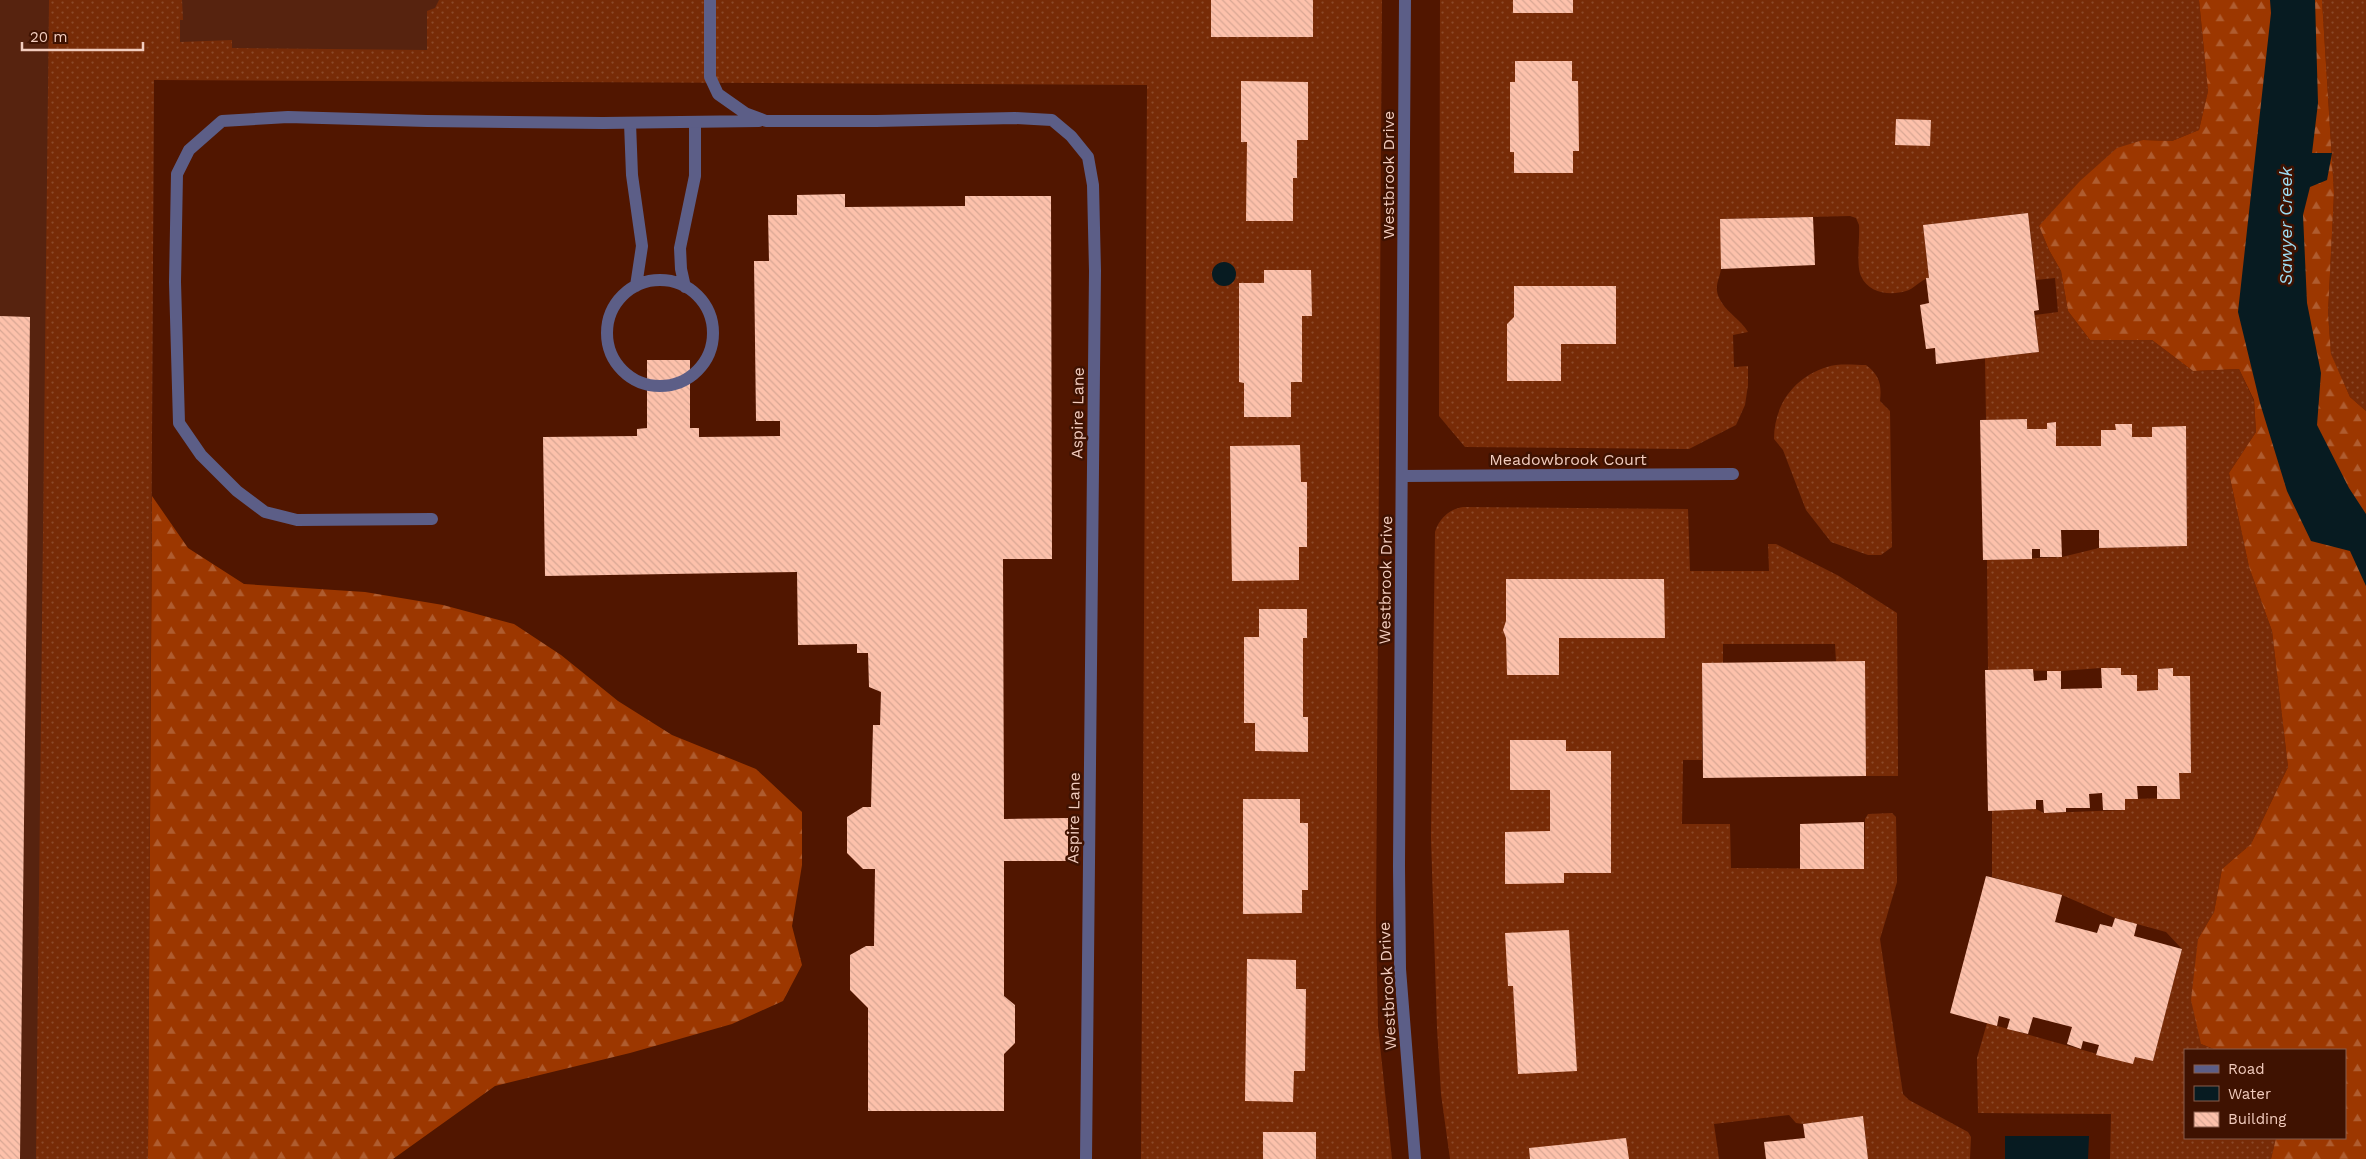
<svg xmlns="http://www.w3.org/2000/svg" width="2366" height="1159" font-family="'Work Sans',sans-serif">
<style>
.built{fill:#57230f}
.grass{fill:url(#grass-dots)}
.forest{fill:url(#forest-firs)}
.water{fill:#071b21}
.building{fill:url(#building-back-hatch)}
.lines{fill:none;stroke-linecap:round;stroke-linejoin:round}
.lane{stroke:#5c5e87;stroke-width:12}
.street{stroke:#5c5e87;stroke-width:12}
.labels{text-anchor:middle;stroke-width:5;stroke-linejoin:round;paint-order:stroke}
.street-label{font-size:16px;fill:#f2ccbe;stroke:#3f1201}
.water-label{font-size:18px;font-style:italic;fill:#9ddcf2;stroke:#3f1201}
</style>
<defs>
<pattern id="grass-dots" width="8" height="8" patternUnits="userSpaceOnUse" patternTransform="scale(1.25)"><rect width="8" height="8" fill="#772b07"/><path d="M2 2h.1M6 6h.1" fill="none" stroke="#8b4929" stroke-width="1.8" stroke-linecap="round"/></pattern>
<pattern id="forest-firs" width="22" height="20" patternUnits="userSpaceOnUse" patternTransform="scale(1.25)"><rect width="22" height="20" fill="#9c3700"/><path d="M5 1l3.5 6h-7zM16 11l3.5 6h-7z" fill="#af5c2f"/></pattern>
<pattern id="building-back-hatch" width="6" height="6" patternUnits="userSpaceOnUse" patternTransform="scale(1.25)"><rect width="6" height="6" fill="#fdc1ab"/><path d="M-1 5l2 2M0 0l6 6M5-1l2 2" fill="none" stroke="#d9a794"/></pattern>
</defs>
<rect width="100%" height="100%" fill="#511600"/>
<!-- built -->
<path class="built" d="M0 0H455V81L154 80 148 1159H0Z"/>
<!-- grass -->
<path class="grass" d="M49 0H182L183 20H180V42L232 40V48L427 50V11L435 8 439 0H1382L1376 923 1378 1026 1392 1159H1141L1147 85 154 80 148 1159H36Z
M1440 0H2199L2208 91 2199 130 2172 141 2143 140 2039 226 2049 250 2061 271 2068 311 2090 340H2152L2193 371 2239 369 2254 401 2256 432 2229 473 2249 567 2272 631 2288 767 2251 844 2222 869 2214 912 2198 939 2201 1044 2216 1050H2185V1138H2276L2271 1159H2110L2111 1114 1978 1113 1977 1058 1987 1023 2133 1064 2135 1057 2153 1061 2182 949 2166 932 2115 918 2062 895 1992 877V810L2036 809 2044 813 2124 810 2125 799 2180 798 2179 773 2191 772 2190 676H2173L2172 668 2158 669V690L2137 691V675H2121L2101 668 2061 671 1988 670 1987 560 2062 557 2099 548 2187 546 2186 426 2152 427V437H2132V424L2116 425V430L2101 446H2056V422L2047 423V429H2027V419L1986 420 1985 358 2039 352 2035 315 2058 312 2055 278 2036 280 2028 213 1923 225 1929 278C1920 280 1914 289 1906 291 1890 296 1868 293 1861 276 1856 265 1860 238 1859 225L1856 218 1850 216 1720 219C1721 235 1722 251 1721 266 1721 280 1711 286 1722 303 1729 314 1741 320 1748 332L1733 335 1734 367 1748 366V385L1745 405 1736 425 1689 449 1465 447 1439 416Z
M2322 0H2366V411L2350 397 2331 355 2328 313 2334 193Z
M1866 365C1879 375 1882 384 1880 401L1890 411 1892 547 1881 555H1868L1831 542 1806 510 1783 450 1774 439C1774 405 1794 377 1827 367 1838 363 1854 365 1866 365Z
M1463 507 1688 509 1690 571H1769L1768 544H1776L1839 576 1897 613 1898 776H1866L1865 661 1836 662 1835 644H1723V663H1702V760H1683L1682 824H1730L1731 868 1864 869 1865 819 1868 814 1892 813 1896 817 1897 882 1880 939 1903 1094 1909 1100 1968 1132 1971 1137 1970 1159H1868L1863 1116 1803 1124 1796 1123 1789 1115 1714 1124 1719 1159H1450L1441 1094 1437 1028 1431 838 1435 532C1439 519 1449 509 1463 507Z"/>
<!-- forest -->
<path class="forest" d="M2199 0H2322L2334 193 2328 313 2331 354 2350 397 2366 411V1159H2271L2276 1138H2345V1050H2216L2201 1044 2191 1000 2198 939 2214 912 2222 869 2251 844 2288 767 2272 631 2249 567 2229 473 2256 432 2254 400 2239 369 2193 371 2152 340H2090L2068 311 2061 271 2049 250 2039 226 2080 181 2117 148 2143 140 2172 141 2199 130 2208 91Z
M152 496 188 548 244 584 365 592 443 605 514 624 561 655 618 701 672 735 756 769 802 812V865L792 926 802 965 783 1001 732 1024 630 1053 495 1086 393 1159H148Z"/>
<!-- water -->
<path class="water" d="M2270 0H2315L2318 103 2312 153H2332L2327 180 2310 187 2303 215 2307 303 2321 373 2317 425 2349 488 2366 514V586L2350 551 2311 541 2287 491 2260 403 2238 312 2271 13Z
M1212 274a12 12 0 1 1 24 0a12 12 0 1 1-24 0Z
M2005 1136H2089L2088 1159H2005Z"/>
<!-- building -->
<path class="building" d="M1211 0H1313V37H1211Z
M1513 0H1573V13H1513Z
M1515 61H1572V81H1578L1579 151H1573V173H1514V152H1510V82H1515Z
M1241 81 1308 82V140H1297V178H1293V221H1246L1247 142H1241Z
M1896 119 1931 120 1930 146 1895 145Z
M845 194V207L965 206V196H1051L1052 559H1003L1004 819 1068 818V861H1004V996L1015 1005V1043L1004 1054V1111H868V1008L850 990V955L866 946H874L875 869H863L847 853V817L863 807H871L873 725H880L881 692 869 687 868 653H857V644L798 645 797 572 545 576 543 437 637 436V429L647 428V360H690V428H699V437L780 436V421H756L754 261H769L768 215H797V195Z
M2028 213 2039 310 2034 311 2039 352 1936 364 1935 348 1926 349 1920 305 1929 303 1926 278H1929L1923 225Z
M1813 217 1815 265 1721 269 1720 219Z
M1264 270H1311L1312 316H1302V382H1291V417H1244V383L1239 382V283H1264Z
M1514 286H1616V344H1561V381H1507V324L1514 317Z
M0 316 30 317 20 1159H0Z
M2027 419V429H2047V423L2056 422V446H2101V430H2116L2115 424H2132V437H2152V427L2186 426 2187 546 2099 548V530H2061L2062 557H2040V549H2032V559L1983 560 1980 420Z
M1300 445 1301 482H1307V547H1299V580L1232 581 1230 446Z
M1506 579H1664L1665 638H1559V675H1507L1506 638 1503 630 1506 621Z
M1259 609H1307V638H1303V717H1308V752L1255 751V723H1244V637H1259Z
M1865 661 1866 776 1703 778 1702 663Z
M2101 668H2121V675H2137V691L2158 690V669L2173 668V676H2190L2191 773H2179L2180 799H2157V786H2137L2138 799H2125V810H2103L2102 793 2089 794 2090 808H2066V812L2044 813 2043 800H2036V809L1988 811 1985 670 2033 669 2034 681 2047 680V671H2061V689L2102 688Z
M1510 740H1566V751H1611V873H1564V883L1505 884V832L1550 831V790H1510Z
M1243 799H1300V823H1308V890H1302V913L1243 914Z
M1864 822V869H1800V824Z
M1986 876 2062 895 2055 922 2097 933 2100 924 2112 927 2115 918 2137 924 2134 936 2182 949 2153 1061 2135 1057 2133 1064 2096 1055 2099 1045 2083 1041 2081 1049 2067 1044 2072 1027 2033 1017 2028 1034 2007 1029 2010 1019 1999 1016 1997 1026 1950 1013Z
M1569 930 1577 1071 1518 1074 1513 986H1508L1505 933Z
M1247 959 1296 960V989H1306L1305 1071H1294L1293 1102 1245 1101Z
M1863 1116 1868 1159H1766L1764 1142 1805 1138 1803 1124Z
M1263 1132H1316V1159H1263Z
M1626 1138 1629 1159H1530L1529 1148Z"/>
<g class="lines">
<!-- lane -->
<path class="lane" d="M630 123 632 175 642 246 636 286
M607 333a53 53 0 1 1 106 0a53 53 0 1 1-106 0Z
M685 287 681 269 680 248 695 176V122"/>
<!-- street -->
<path class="street" d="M710 0V77L718 94 745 113 766 121H876L1015 118 1052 120 1071 136 1088 157 1093 185 1095 271 1086 1159
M1405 0 1399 866 1400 969 1415 1159
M1403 476 1733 474
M432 519 297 520 265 512 237 491 201 455 179 423 175 282 177 174 189 150 222 121 288 117 427 121 603 123 759 121"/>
</g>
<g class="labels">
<!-- street labels -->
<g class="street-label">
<text transform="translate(1388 175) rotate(-90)" y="6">Westbrook Drive</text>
<text transform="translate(1077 413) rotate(-89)" y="6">Aspire Lane</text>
<text x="1568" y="465">Meadowbrook Court</text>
<text transform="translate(1385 580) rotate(-89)" y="6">Westbrook Drive</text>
<text transform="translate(1073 818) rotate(-89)" y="6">Aspire Lane</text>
<text transform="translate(1387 986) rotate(-93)" y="6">Westbrook Drive</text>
</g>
<!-- water labels -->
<g class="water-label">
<text transform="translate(2286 226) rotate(-90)" y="6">Sawyer Creek</text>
</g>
</g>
<!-- legend -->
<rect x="2184" y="1049" width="162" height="90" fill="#3f1201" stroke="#875c4d"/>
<rect x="2194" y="1065" width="25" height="8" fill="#5c5e87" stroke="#875c4d"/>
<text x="2228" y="1074" font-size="15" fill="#f2ccbe">Road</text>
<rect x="2194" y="1086" width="25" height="15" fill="#071b21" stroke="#875c4d"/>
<text x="2228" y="1099" font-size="15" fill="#f2ccbe">Water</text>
<rect x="2194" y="1112" width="25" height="15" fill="url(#building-back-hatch)" stroke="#875c4d"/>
<text x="2228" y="1124" font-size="15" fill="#f2ccbe">Building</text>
<!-- scale -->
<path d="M22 42v8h121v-8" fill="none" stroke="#f2ccbe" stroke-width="2.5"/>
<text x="30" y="42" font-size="15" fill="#f2ccbe" stroke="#3f1201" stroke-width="4" paint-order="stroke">20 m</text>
</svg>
